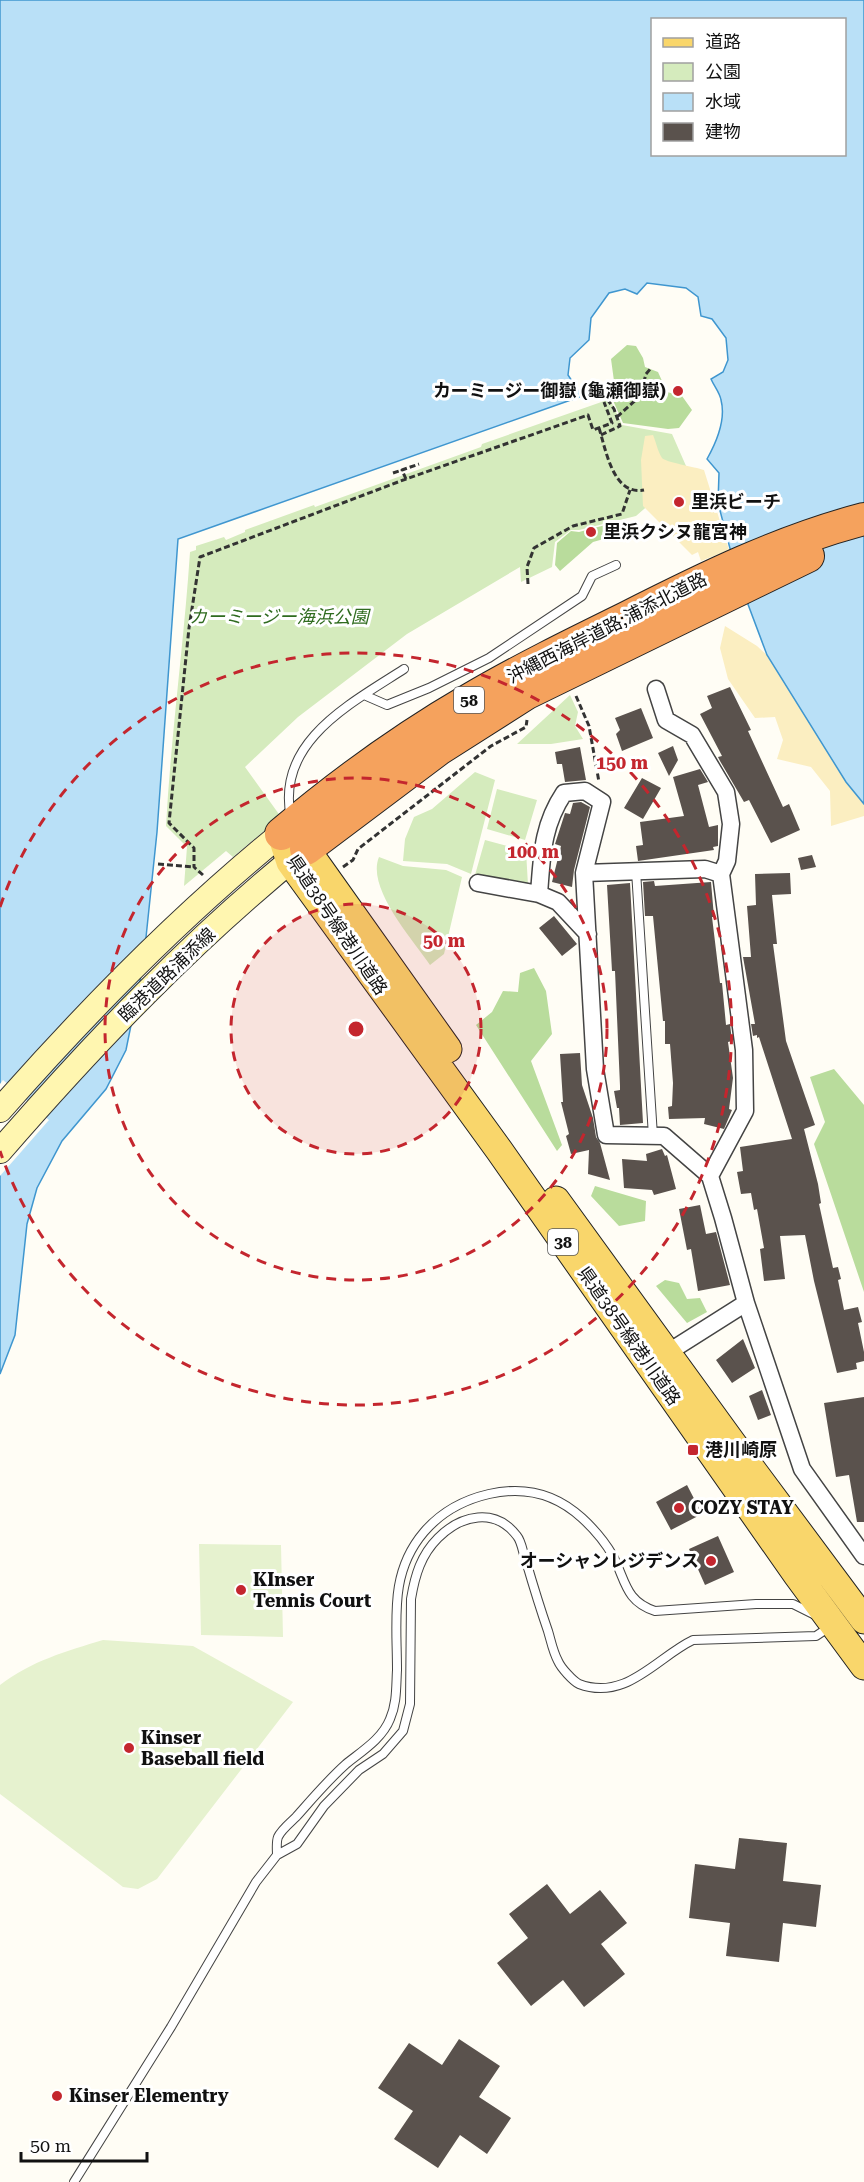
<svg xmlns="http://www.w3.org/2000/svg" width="864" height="2182" font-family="'Roboto Serif','Noto Sans JP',serif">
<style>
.green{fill:#d5ebbd}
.forest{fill:#b9dc9c}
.sand{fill:#fbeec1}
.pitch{fill:#e6f2cf}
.water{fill:#b9e0f7;stroke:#3f96cf;stroke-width:1.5;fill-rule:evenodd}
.pier{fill:#fffdf5}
.building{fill:#5a524d}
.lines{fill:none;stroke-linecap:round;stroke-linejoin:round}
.lane-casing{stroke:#444;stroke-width:10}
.street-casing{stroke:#444;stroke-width:19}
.secondary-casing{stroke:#333;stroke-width:26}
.primary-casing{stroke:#222;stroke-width:29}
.highway-casing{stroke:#222;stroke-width:34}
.path{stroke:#333;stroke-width:3;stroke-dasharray:6 3;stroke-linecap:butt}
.lane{stroke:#fff;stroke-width:8}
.street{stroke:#fff;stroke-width:16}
.secondary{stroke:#fff6b0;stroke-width:24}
.primary{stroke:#f9d66b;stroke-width:27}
.highway{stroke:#f5a25d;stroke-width:32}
.ring{fill:none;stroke:#c4262e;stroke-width:3;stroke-dasharray:10 8}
.poi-dot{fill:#c4262e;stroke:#fff;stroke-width:2}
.labels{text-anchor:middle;stroke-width:6;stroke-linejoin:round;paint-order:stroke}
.shield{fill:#fff;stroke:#585858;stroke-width:1.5}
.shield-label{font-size:16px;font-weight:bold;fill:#111}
.poi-label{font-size:18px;font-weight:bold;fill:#111;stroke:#fff;text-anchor:start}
.park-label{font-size:18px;font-style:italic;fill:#2f6b1f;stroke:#fff}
.street-label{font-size:18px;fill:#111;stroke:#fff}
.centre{fill:#c4262e;stroke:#fff;stroke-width:3}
.ring-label{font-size:18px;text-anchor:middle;font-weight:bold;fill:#c4262e;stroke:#fff;stroke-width:6;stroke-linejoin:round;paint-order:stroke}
</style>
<rect width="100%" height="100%" fill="#fffdf5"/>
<!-- green -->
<path class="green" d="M610 399 622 425 672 434 690 475 667 489 636 516 579 530H571L555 542 552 567 521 582 520 567 407 634 298 717 245 767 281 817 233 857 226 851 184 886 187 847 166 826C171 734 184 643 190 552L196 550V546L224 537 226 540 245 532V530L314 505 315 507 481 447 482 444Z
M570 695 578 712 575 726 583 739 551 744H517Z
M475 772 495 780 471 874 447 864 403 861 405 839 414 817 432 809Z
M497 789 537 800 525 840 487 829Z
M485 840 526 851 528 885 475 875Z
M379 857 403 866 446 870 462 877 444 954 430 965C413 940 366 888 379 857Z"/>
<!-- forest -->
<path class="forest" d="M627 345 636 346 643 358 645 367 658 372 667 392 682 396 692 410 679 428 668 429 623 423 611 396 614 381 611 359Z
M613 523 639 529 593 542 560 571 555 565 557 543 571 531 579 532Z
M534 968 546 991 552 1034 531 1061 562 1145 557 1151 476 1025 492 1012 503 991 518 992 520 973Z
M834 1069 864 1105V1292L814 1144 825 1122 810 1077Z
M595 1186 646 1201 645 1221 619 1226 591 1196Z
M665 1280 679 1283 687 1299 700 1298 707 1312 687 1323 656 1286Z"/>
<!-- sand -->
<path class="sand" d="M653 435C656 442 658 452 662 458 665 462 695 467 704 470L729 550 701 561 698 552 692 555 643 506 641 460 645 436Z
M725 626 757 646 782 669 864 781V816L831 826 830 791 811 767 777 759 783 740 775 717 755 718 728 679 720 648Z"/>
<!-- pitch -->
<path class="pitch" d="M199 1544 281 1545 283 1637 201 1635Z
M103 1640 193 1646 293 1702 157 1879 138 1889 123 1887 0 1794V1685C31 1661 67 1651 103 1640Z"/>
<!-- water -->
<path class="water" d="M0 0H864V804L846 782 767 655 737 575 718 503 719 473 707 459C716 443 726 419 721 400 720 393 714 386 711 379L723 372 728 360 726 338 712 319 701 316 698 297 686 288 647 283 637 294 625 289 609 293 591 318 589 340 570 358 568 375 582 396 178 539 157 832 143 966 126 1050 106 1089 62 1141 37 1188 27 1224 15 1335 0 1374ZM652 20H844V154H652Z"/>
<!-- pier -->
<path class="pier" d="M3 1080 49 1120 0 1176V1084Z"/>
<!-- building -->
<path class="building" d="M730 687 751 730 748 731 783 807 789 804 800 830 771 843 749 800 744 802 720 761 718 757 722 756 700 714 712 708 707 696Z
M641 708 653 738 622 751 616 734 620 730 615 718Z
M673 746 678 760 669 776 658 753Z
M580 747 586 780 565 782 562 764H557L555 752Z
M700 769 708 782 698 785 709 827 718 825V846L713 847 714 850 638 861 636 846 643 845 640 822 684 816 673 777Z
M642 778 661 788 643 819 624 808Z
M581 802 590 807 574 870 572 887 552 882 561 846 555 844 565 813 570 814 573 803Z
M812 855 816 867 801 870 798 858Z
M790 873 791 894 772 895 777 944H773L786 1041 815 1125 804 1129 818 1184 821 1203 819 1204 833 1268 838 1267 841 1279 838 1280 844 1310 858 1307 862 1322 858 1323 864 1352V1361L856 1363 857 1369 837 1373 814 1281 805 1235 780 1236 785 1279 764 1281 760 1249 764 1248 757 1209 754 1210 751 1193 741 1194 737 1172 743 1171 740 1147 792 1139 759 1037 757 1038V1035L753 1036 751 1024H755L743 957H751L747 906 756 905 755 874Z
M654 881 655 886 711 882 714 917H712L720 983H722L726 1025 730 1024 732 1041 728 1042 733 1078 729 1109 732 1110 724 1129 704 1124 705 1118 669 1119 668 1107 672 1106 673 1083 670 1044H665V1021H663L653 916H645L643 882Z
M630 883 643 1123 620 1125 619 1108H617L614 1091 620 1090V1086L615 971H612L607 885Z
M554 916 577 944 562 956 539 928Z
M580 1053 582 1085 593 1118 596 1137 600 1143 610 1180 588 1174 589 1150 571 1154 566 1136 569 1134 561 1102H563L560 1054Z
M662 1149 665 1156 667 1155 676 1189 654 1195 652 1190 624 1188 622 1159 647 1161 646 1154Z
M700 1205 706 1234 716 1232 730 1285 698 1291 691 1249 687 1250 679 1209Z
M743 1339 755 1368 732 1383 716 1360Z
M762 1390 771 1415 758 1420 749 1396Z
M864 1397V1522H857L849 1475 836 1477 824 1403Z
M687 1485 702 1514 671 1530 656 1502Z
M718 1536 734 1572 705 1585 689 1549Z
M739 1838 787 1843 783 1881 821 1885 816 1927 783 1923 779 1962 726 1956 730 1923 689 1918 695 1864 735 1869Z
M547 1884 570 1914 600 1890 627 1923 601 1944 625 1974 584 2007 563 1980 531 2006 497 1963 528 1938 509 1914Z
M459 2039 500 2066 479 2097 511 2118 487 2154 460 2135 438 2168 394 2139 413 2111 378 2088 409 2043 442 2065Z"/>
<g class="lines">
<!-- lane casing -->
<g class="lane-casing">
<path id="lane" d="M364 695 387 705 429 688 489 658 582 596 592 576 616 565
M291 818C275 742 350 704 404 669
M636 871 653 1136
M277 1855C277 1850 276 1842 278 1837 281 1830 291 1822 296 1817 312 1799 328 1780 346 1764 362 1751 382 1739 390 1719 397 1703 396 1687 397 1670 397 1619 389 1573 424 1532 442 1511 463 1500 489 1494 524 1486 556 1494 582 1518 594 1529 605 1542 613 1556 626 1581 625 1601 655 1611L756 1604H793L815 1615
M74 2182 171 2027 256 1882 277 1855 297 1844 324 1806 359 1770 383 1754 403 1731 410 1704 411 1599C415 1575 421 1555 438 1538 461 1515 495 1507 517 1536 522 1542 523 1554 526 1561 533 1585 540 1608 548 1631 551 1641 553 1652 558 1661 561 1668 573 1681 579 1684 626 1702 657 1657 693 1640L816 1636 831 1626"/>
</g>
<!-- street casing -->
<g class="street-casing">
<path id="street" d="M584 873 705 869 721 874
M478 883 539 894 558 902 588 934
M539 894C542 856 542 826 564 793L585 791 602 802 584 873 595 1069 606 1135 664 1136 710 1176 745 1111 744 1050 721 874 727 861 731 824 726 792 692 735 666 720 656 689
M710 1176 723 1218 746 1303 802 1469 864 1556
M667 1353 746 1303"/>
</g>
<!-- secondary casing -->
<g class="secondary-casing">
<path id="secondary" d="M0 1110C87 1011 179 917 281 834
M0 1151C94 1043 193 939 305 849"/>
</g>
<!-- primary casing -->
<g class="primary-casing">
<path id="primary" d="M281 834 290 862 499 1150 797 1575 864 1666
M287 838 306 849 448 1049
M556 1200 733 1444 864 1620"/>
</g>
<!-- highway casing -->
<g class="highway-casing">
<path id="highway" d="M281 834C340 784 402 739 469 700 520 670 573 644 626 618 703 579 780 541 864 519
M306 849 439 749 527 693 808 556"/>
</g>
<!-- path -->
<path class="path" d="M617 417 640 396 646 374 651 368
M599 428C606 450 613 496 644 490
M601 435 620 426 614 409 604 394
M393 473 402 470
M406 479 402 470 419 464
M528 584 527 567 534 548 573 526 622 514 630 490
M576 696 589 726 599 782
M158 864 194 867
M343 867 353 860 358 849 491 746 526 727 527 720
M203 875 194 867V848L169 823 189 628 200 557 406 479 588 415 593 430 612 423 604 402"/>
<!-- lane -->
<use href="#lane" class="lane"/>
<!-- street -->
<use href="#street" class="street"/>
<!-- secondary -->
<use href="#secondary" class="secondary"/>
<!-- primary -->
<use href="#primary" class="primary"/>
<!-- highway -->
<use href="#highway" class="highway"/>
</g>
<!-- distance rings -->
<circle cx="356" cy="1029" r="125" fill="#c4262e" fill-opacity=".12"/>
<g class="ring">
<circle cx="356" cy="1029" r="125"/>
<circle cx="356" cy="1029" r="251"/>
<path d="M0 907A376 376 0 1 1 0 1151"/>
</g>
<!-- markers -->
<g class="poi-dot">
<circle cx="678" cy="391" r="6"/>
<circle cx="679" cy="502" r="6"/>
<circle cx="591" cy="532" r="6"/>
<rect x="687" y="1444" width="12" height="12" rx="3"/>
<circle cx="679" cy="1508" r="6"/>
<circle cx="711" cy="1561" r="6"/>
<circle cx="241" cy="1590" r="6"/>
<circle cx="129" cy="1748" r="6"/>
<circle cx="57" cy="2096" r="6"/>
</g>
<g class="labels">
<!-- shield labels -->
<g class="shield">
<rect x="454" y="687" width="30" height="26" rx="4.5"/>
<rect x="548" y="1229" width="30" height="26" rx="4.5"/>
</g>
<g class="shield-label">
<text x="469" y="706">58</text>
<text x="563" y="1248">38</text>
</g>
<!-- poi labels -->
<g class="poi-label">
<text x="666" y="397" text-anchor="end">カーミージー御嶽 (龜瀬御嶽)</text>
<text x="691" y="508">里浜ビーチ</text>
<text x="603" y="538">里浜クシヌ龍宮神</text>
<text x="705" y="1456">港川崎原</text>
<text x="691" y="1514">COZY STAY</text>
<text x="699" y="1567" text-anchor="end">オーシャンレジデンス</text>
<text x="253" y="1586">KInser<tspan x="253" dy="21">Tennis Court</tspan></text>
<text x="141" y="1744">Kinser<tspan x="141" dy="21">Baseball field</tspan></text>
<text x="69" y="2102">Kinser Elementry</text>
</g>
<!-- park labels -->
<g class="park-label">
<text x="279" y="623">カーミージー海浜公園</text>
</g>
<!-- street labels -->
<g class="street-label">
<text transform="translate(607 628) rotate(-27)" y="6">沖縄西海岸道路;浦添北道路</text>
<text transform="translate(337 925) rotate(56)" y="6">県道38号線港川道路</text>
<text transform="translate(167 975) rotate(-44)" y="6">臨港道路浦添線</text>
<text transform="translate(629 1336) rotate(55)" y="6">県道38号線港川道路</text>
</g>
</g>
<circle cx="356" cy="1029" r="9" class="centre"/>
<g class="ring-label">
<text x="622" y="769">150 m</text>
<text x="533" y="858">100 m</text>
<text x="444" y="947">50 m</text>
</g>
<!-- legend -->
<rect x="651" y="18" width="195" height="138" fill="#ffffff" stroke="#a0a0a0" stroke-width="1.5"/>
<rect x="663" y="38" width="30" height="9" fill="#f9d66b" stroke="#a0a0a0" stroke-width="1.5"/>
<text x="705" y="48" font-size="18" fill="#111111">道路</text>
<rect x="663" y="63" width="30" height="18" fill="#d5ebbd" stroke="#a0a0a0" stroke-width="1.5"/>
<text x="705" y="78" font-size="18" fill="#111111">公園</text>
<rect x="663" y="93" width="30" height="18" fill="#b9e0f7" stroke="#a0a0a0" stroke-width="1.5"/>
<text x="705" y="108" font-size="18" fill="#111111">水域</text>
<rect x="663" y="123" width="30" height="18" fill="#5a524d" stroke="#a0a0a0" stroke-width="1.5"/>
<text x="705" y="138" font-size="18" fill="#111111">建物</text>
<!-- scale -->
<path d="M21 2152v9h126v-9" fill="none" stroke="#111111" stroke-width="3"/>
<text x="30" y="2152" font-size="18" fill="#111111" stroke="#ffffff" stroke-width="4.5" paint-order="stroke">50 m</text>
</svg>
